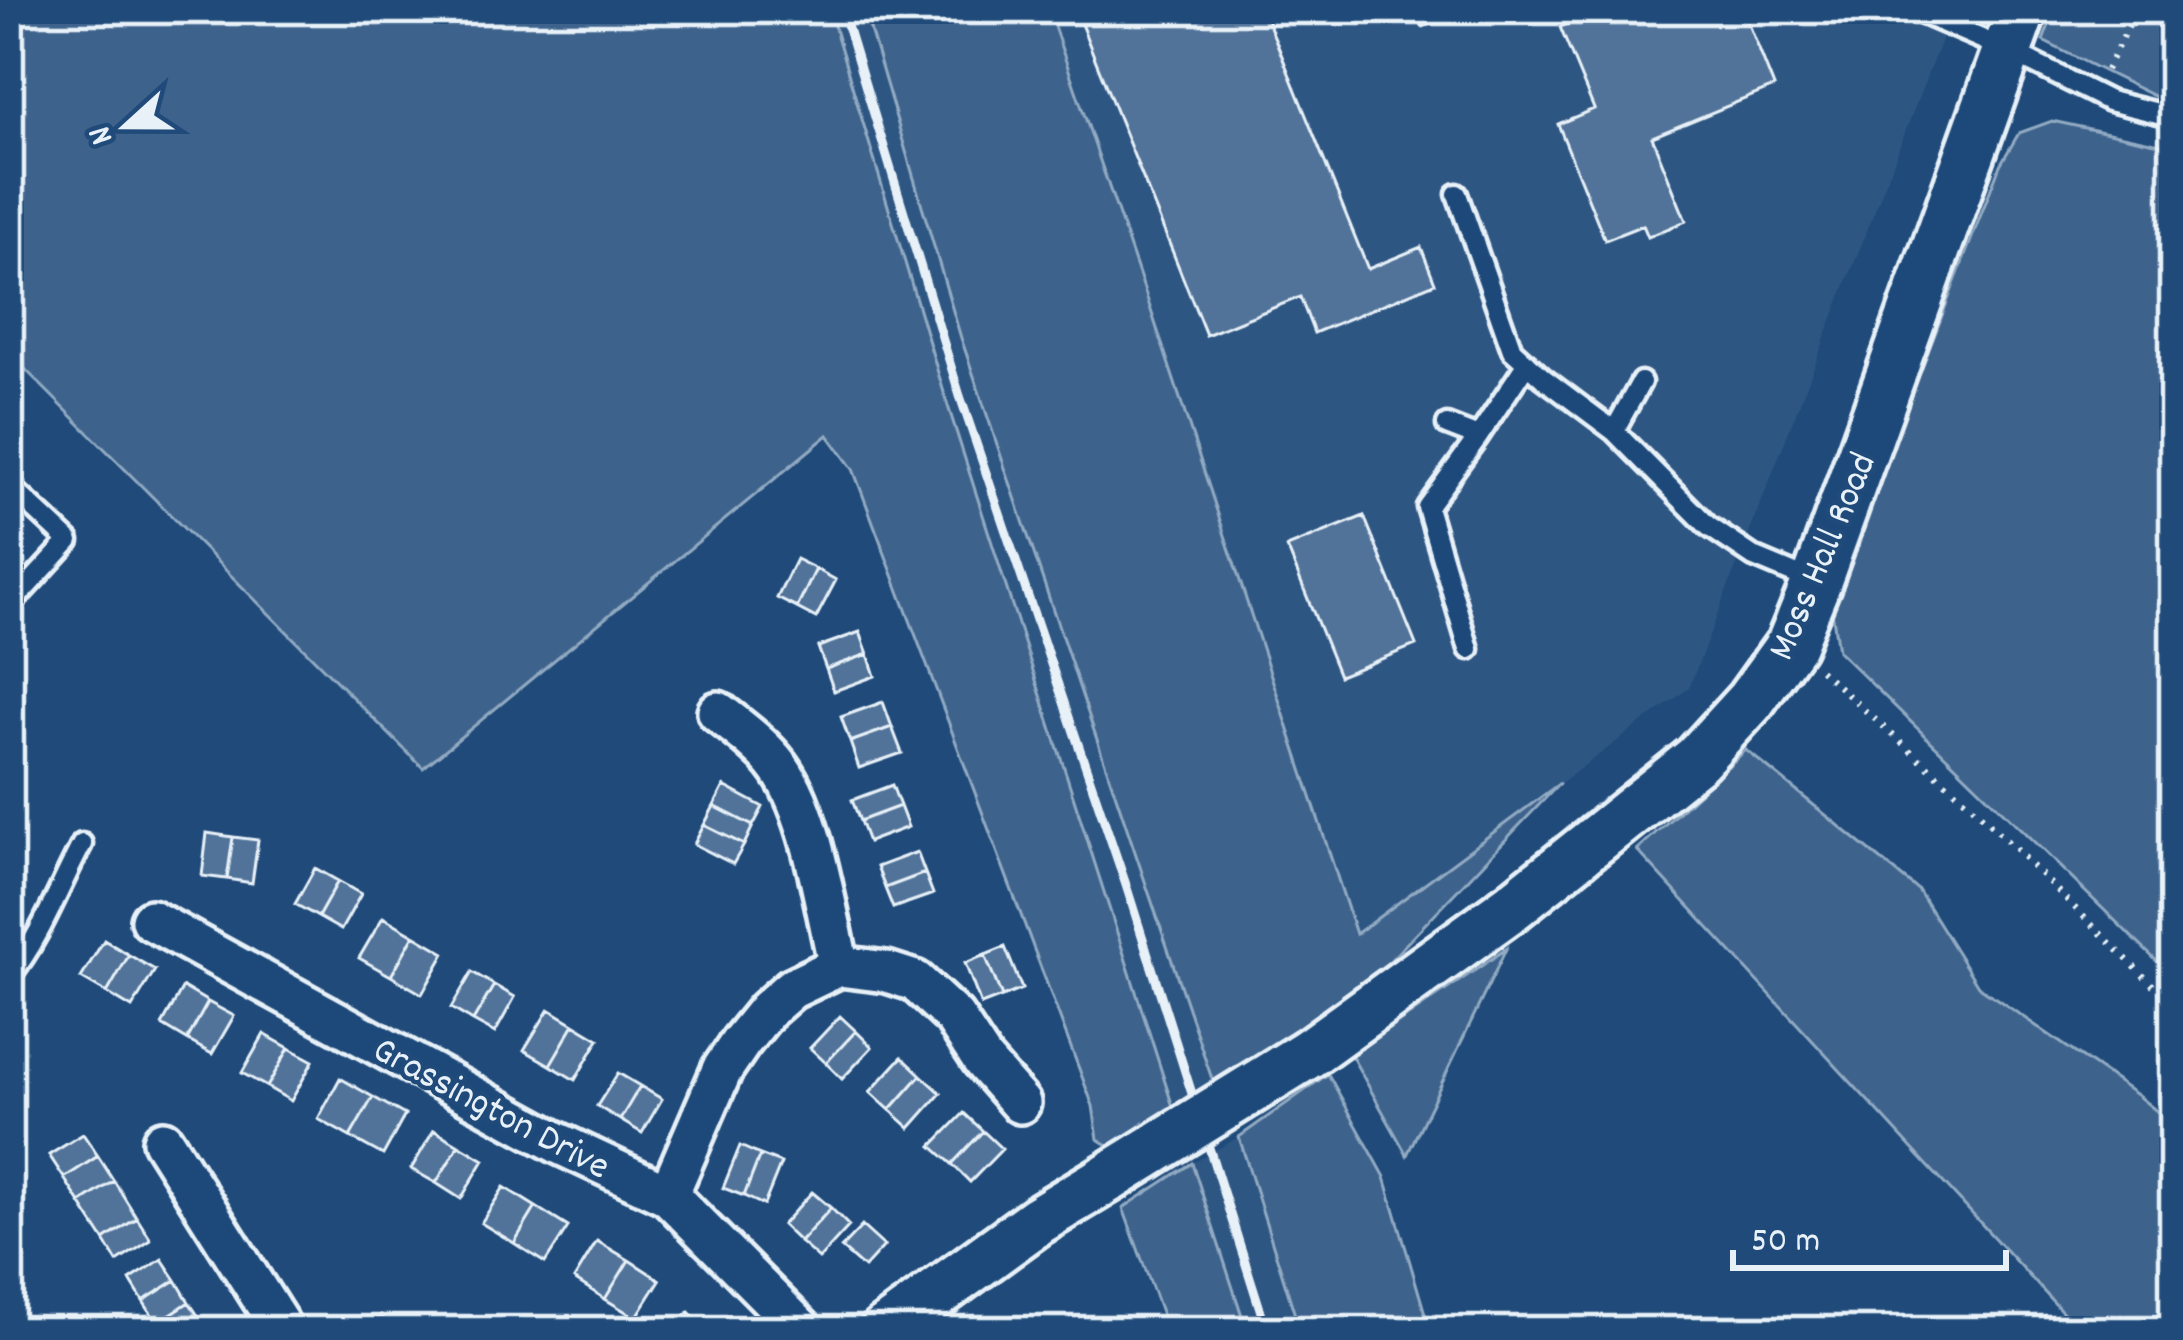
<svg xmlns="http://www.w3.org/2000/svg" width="2183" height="1340" font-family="Dekko,sans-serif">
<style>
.built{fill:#2e5683}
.green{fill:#3c628c;stroke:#92aac2;stroke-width:3}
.building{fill:#517399;stroke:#e8f1f8;stroke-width:3}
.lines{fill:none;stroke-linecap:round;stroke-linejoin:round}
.service-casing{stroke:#e8f1f8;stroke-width:27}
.minor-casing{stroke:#e8f1f8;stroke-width:48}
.tertiary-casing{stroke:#e8f1f8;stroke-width:57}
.path{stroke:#e8f1f8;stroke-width:6;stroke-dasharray:3 9;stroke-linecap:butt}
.service{stroke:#1f4a7a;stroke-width:18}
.minor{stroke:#1f4a7a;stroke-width:39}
.tertiary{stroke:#1f4a7a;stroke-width:48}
.rail{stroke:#e8f1f8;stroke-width:9}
.tertiary-bridge-casing{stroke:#e8f1f8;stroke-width:57;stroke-linecap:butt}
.tertiary-bridge{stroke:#1f4a7a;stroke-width:48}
.labels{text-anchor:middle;stroke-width:9;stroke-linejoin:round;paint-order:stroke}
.street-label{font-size:39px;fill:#e8f1f8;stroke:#1f4a7a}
</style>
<rect width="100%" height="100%" fill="#1f4a7a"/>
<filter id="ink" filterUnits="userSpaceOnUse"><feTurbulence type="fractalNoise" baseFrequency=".00833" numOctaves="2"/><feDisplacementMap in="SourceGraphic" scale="24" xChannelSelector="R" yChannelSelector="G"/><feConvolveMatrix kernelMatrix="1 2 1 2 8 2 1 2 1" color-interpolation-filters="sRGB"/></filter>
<g filter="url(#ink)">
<!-- built -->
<path class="built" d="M829 9H864L961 338 1214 1085 1174 1110 948 406Z
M1048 9H1953L1689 688 1356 935 1142 283Z
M1239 1137 1300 1331H1247L1192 1163Z"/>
<!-- green -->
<path class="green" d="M9 9H829L948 406 1174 1110 1110 1146 1098 1139 1093 1106 853 469 828 435 423 768 9 353Z
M864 9H1048L1142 283 1356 934 1560 783 1359 993 1214 1085 961 338Z
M2055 9H2174V106L2043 41Z
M2052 121 2174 147V978L1838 651 1831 604 2000 165 2019 133Z
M1746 750 1918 890 1978 986 2138 1096 2174 1125V1331H2080L1637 850Z
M1506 949 1407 1155 1351 1055Z
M1328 1074 1385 1177 1430 1331H1300L1239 1137Z
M1192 1163 1247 1331H1168L1123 1208Z"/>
<!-- building -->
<path class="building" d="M1075 9H1263L1368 269 1421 247 1435 283 1314 333 1300 297 1206 335Z
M1416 9H1469L1423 27Z
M1592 9H1743L1774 87 1652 137 1686 221 1648 237 1643 225 1605 240 1558 124 1594 109 1560 27 1594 14Z
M1364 516 1416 645 1339 676 1287 547Z
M796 559 816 569 797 608 777 598Z
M816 569 836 580 816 618 797 608Z
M860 632 868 654 826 669 818 647Z
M868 654 875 676 834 691 826 669Z
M883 702 892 727 850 742 841 717Z
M892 727 902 753 859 768 850 742Z
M892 785 900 806 860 821 852 800Z
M724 786 763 807 753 826 714 806Z
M714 806 753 826 744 845 704 825Z
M900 806 908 827 868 842 860 821Z
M704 825 744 845 733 864 694 844Z
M207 833 233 837 227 879 202 876Z
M233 837 258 840 252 883 227 879Z
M917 852 925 873 885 888 877 867Z
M315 868 338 881 318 917 295 904Z
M925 873 933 894 893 908 885 888Z
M338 881 361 894 341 930 318 917Z
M383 917 414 935 391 976 359 958Z
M414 935 445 953 422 994 391 976Z
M104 940 129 955 107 993 81 978Z
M1005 947 1022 989 1002 997 985 955Z
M129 955 155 970 132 1008 107 993Z
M985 955 1002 997 981 1005 965 963Z
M472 972 494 985 473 1021 451 1008Z
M494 985 515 997 495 1033 473 1021Z
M183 987 208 1002 187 1040 162 1025Z
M208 1002 234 1016 212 1054 187 1040Z
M549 1009 574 1024 550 1065 524 1050Z
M840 1016 856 1031 826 1063 810 1048Z
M574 1024 599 1039 575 1080 550 1065Z
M856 1031 872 1047 842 1079 826 1063Z
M264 1034 289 1048 267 1087 242 1073Z
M289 1048 313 1061 291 1101 267 1087Z
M902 1057 921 1075 890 1110 870 1092Z
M618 1073 640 1086 620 1120 597 1106Z
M921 1075 941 1093 910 1128 890 1110Z
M340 1078 373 1097 350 1137 318 1119Z
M640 1086 662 1099 642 1133 620 1120Z
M373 1097 405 1115 383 1155 350 1137Z
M964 1113 983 1131 952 1164 932 1146Z
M434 1130 459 1145 436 1183 411 1169Z
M983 1131 1002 1149 970 1182 952 1164Z
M83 1134 98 1156 64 1178 49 1155Z
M459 1145 484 1160 461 1199 436 1183Z
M740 1146 760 1155 744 1196 723 1188Z
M760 1155 781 1163 764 1205 744 1196Z
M98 1156 114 1181 80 1203 64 1178Z
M114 1181 137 1218 104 1240 80 1203Z
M504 1187 536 1207 514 1243 481 1223Z
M812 1192 831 1208 800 1242 782 1225Z
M536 1207 568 1227 545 1263 514 1243Z
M831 1208 849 1226 819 1259 800 1242Z
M137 1218 151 1240 117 1262 104 1240Z
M862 1226 884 1246 864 1268 841 1248Z
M597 1241 629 1260 605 1299 574 1279Z
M162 1259 176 1280 143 1301 130 1280Z
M629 1260 660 1280 636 1318 605 1299Z
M176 1280 189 1302 157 1323 143 1301Z
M189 1302 203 1323 190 1331H162L157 1323Z
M689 1312 707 1331H668Z
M381 1315 392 1331H357Z"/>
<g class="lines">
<!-- service casing -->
<g class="service-casing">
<path id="service" d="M1923 14 2007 50 2109 101 2174 117
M1457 194 1512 350 1543 378 1614 431 1708 526 1754 557 1816 583
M1447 425 1478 437
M1614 431 1641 382
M9 485 69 541 9 606
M1469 649 1427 507 1478 437 1527 363
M9 977C41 937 58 889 82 844"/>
</g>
<!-- minor casing -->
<g class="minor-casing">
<path id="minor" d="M718 712C737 727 758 742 774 761 812 806 825 908 839 966
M151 920 558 1143 668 1195 803 1331
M163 1141 283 1331
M668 1195 722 1070 741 1042 767 1010 791 989 839 966 887 972 915 981 954 1017 983 1061 1020 1103"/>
</g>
<!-- tertiary casing -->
<g class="tertiary-casing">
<path id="tertiary" d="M1309 1053 1514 905 1697 759 1750 701 1791 644 1816 583 2022 9
M885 1331 1038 1220 1111 1176"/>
</g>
<!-- path -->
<path class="path" d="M2106 70 2137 9
M1820 670 1972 806 2174 1006"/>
<!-- service -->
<use href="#service" class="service"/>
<!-- minor -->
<use href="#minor" class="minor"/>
<!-- tertiary -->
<use href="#tertiary" class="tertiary"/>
<!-- rail -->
<path class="rail" d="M842 9 960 396 1126 885 1267 1331"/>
<!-- tertiary-bridge casing -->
<g class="tertiary-bridge-casing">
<path id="tertiary-bridge" d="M1111 1176 1309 1053"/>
</g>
<!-- tertiary-bridge -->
<use href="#tertiary-bridge" class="tertiary-bridge"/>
</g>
</g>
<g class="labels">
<!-- street labels -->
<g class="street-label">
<text transform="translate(1819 555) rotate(-67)" y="14">Moss Hall Road</text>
<text transform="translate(493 1105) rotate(28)" y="14">Grassington Drive</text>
</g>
</g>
<!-- margin -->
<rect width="2183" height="1340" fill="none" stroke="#1f4a7a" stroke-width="48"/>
<rect x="24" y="24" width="2135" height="1292" fill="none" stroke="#e8f1f8" stroke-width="4.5" filter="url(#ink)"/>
<!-- north arrow -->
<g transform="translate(126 126) rotate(249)" stroke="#1f4a7a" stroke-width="9" paint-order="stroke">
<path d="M0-9L21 45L0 30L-21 45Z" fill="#e8f1f8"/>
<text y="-18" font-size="33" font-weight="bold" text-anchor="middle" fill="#e8f1f8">N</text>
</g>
<!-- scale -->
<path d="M1733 1250v18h273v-18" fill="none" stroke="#e8f1f8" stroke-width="6"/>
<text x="1751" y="1250" font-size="36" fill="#e8f1f8" stroke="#1f4a7a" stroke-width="9" paint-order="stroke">50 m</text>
</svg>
